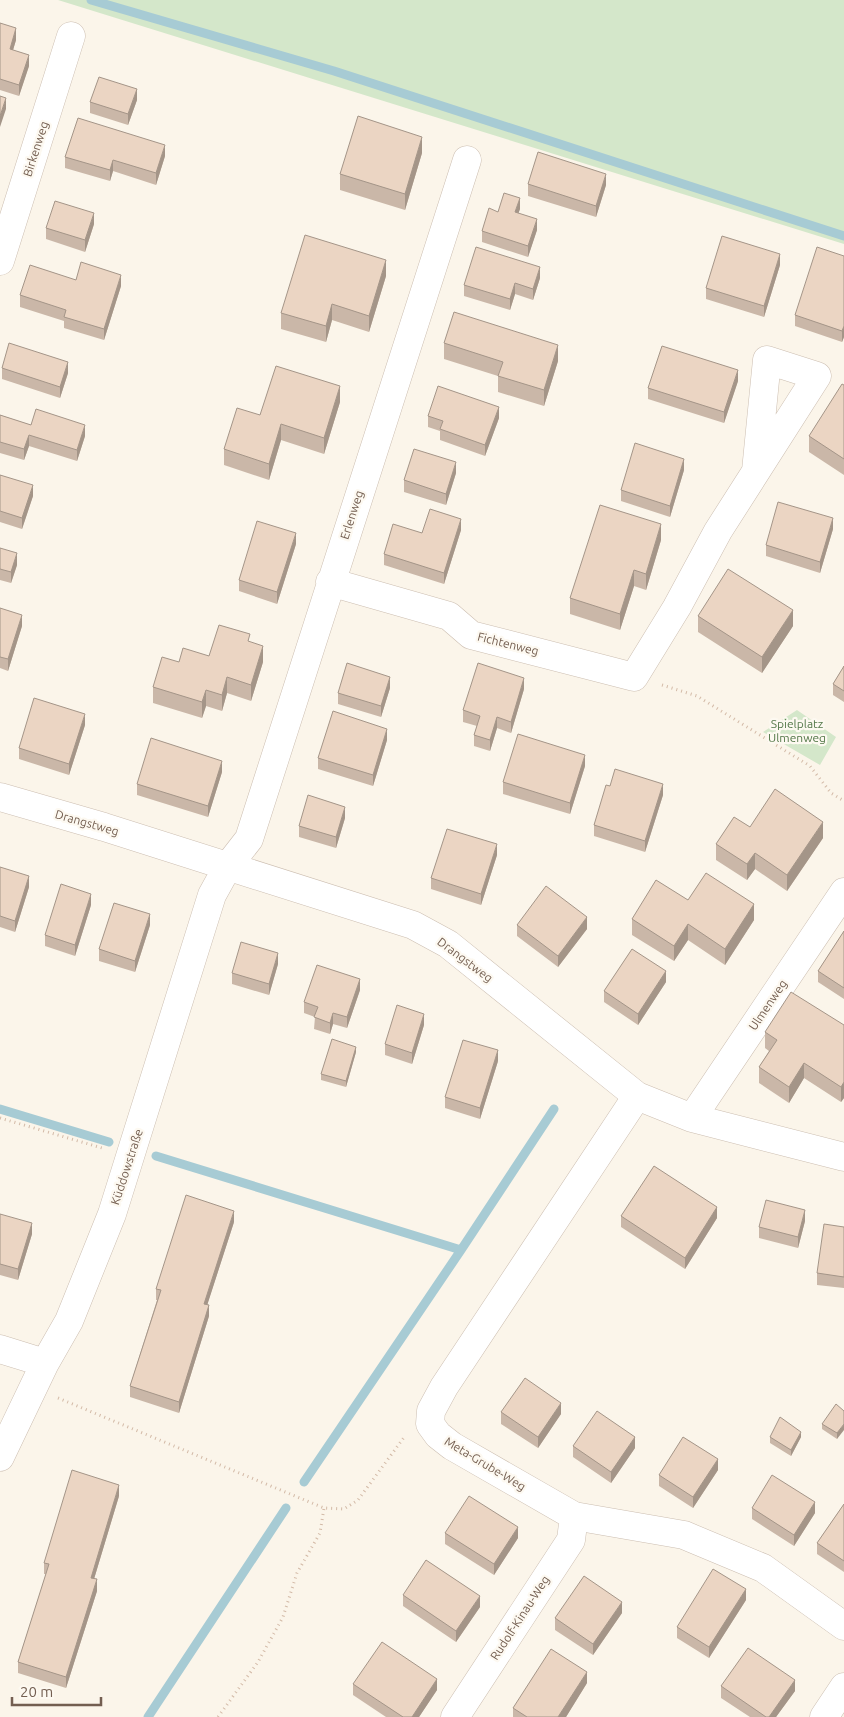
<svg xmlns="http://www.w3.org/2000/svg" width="844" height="1717" font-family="Ubuntu,sans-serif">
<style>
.green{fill:#d4e7ca}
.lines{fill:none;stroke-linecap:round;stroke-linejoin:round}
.stream{stroke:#a7cbd4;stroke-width:9}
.street-casing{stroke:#ccbeb1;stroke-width:29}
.path{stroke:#d3baa7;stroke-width:3;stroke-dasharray:1 4;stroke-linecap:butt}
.street{stroke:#fff;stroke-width:28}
.wall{fill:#cab7a8}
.shaded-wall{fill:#a49588}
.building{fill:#ebd5c3;stroke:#a49588}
.labels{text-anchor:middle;stroke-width:4.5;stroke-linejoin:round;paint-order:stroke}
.street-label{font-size:12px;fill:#735e50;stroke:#fdf9f1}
.park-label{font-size:12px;fill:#547849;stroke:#fdf9f1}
</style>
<rect width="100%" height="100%" fill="#fbf5ea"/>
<!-- green -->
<path class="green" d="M58 0H844V244Z
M797 710 836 737 820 765 763 732Z"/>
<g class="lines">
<!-- stream -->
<path class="stream" d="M91 0 334 71 844 236
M0 1109 109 1142
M156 1156 461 1250
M304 1482 461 1250 554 1109
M148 1717 286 1508"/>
<!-- street casing -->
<g class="street-casing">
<path id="street" d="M0 261 71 36
M330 582 449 616 471 635 634 677 677 607 718 531 817 376 767 360 756 471
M0 797 104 827 413 925 448 944 637 1096 692 1118 844 1157
M637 1096 444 1387 431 1411 430 1424 438 1435 452 1446 574 1516 684 1535 763 1568 844 1626
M692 1118 844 892
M0 1349 45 1363
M0 1457 45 1363 69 1321 112 1214 212 895 228 866 249 839 467 160
M455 1717 571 1540 574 1516
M824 1717 844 1687"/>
</g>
<!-- path -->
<path class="path" d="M662 685 697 696 810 766 831 793 844 801
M0 1118 102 1148
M58 1398 324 1508 344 1509 358 1500 405 1436
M218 1717 258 1662 283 1617 297 1573 320 1533 324 1508"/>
<!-- street -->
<use href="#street" class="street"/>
</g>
<!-- wall -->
<path class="wall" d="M0 23 16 40 13 50 29 66 19 96 0 90Z
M137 100 128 125 90 113V102Z
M422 153 405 210 340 190V174Z
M165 156 156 185 113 171 110 181 65 168V157Z
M528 184 606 185 596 217 528 196Z
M520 209 518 213 537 230 528 257 482 242V231L498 212Z
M94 224 85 252 46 239V228Z
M844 256V337L842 342 795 326V315Z
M780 265 764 317 706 299V288Z
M386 276 369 332 332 320 326 342 281 329V313Z
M540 278 533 300 515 294 510 310 464 296V285Z
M76 280 121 286 104 340 64 328V321L20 307V295Z
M444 343 558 361 544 406 498 392V376L444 359Z
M2 368 68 373 60 398 2 379Z
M738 381 724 423 648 399V388Z
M844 385V475L809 452V436Z
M340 402 324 454 281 440 269 480 224 465V449L260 415Z
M0 415 31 425 85 436 77 461 29 446 24 460 0 453Z
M428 416 499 418 485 456 440 440V431L428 427Z
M684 470 670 517 621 501V490Z
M456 473 446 505 404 492V480Z
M0 475 33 496 22 529 0 522Z
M833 529 820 573 766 556V545Z
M461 530 444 584 384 565V554L422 533Z
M661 540 646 590 634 586 620 630 570 614V598Z
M296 544 277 604 239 591V580Z
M0 548 17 565 11 583 0 580Z
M0 608 22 626 8 671 0 668Z
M698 616 793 626 762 673 698 632Z
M250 642 263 662 251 701 227 693 222 711 206 706 202 718 153 703V687L179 662 209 656Z
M844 666V702L833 695V684Z
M390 688 381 717 338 704V693Z
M524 689 511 733 497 728 490 751 474 746V735L477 726 463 722V710Z
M85 725 69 775 19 759V748Z
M387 740 373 786 318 769V758Z
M585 766 570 814 503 794V782Z
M222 772 208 817 137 795V784Z
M610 786 663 795 645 852 594 836V825Z
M345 818 336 848 299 837V826Z
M750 827 823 838 787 891 755 869 747 880 716 860V844Z
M497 855 481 905 431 889V878Z
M0 867 29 887 15 932 0 927Z
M688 900 754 920 725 965 688 940 674 961 632 935V919Z
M91 905 75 956 45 946V935Z
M150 925 135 972 99 961V949Z
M517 925 587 929 558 967 517 936Z
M844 931V999L818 982V971Z
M278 964 269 995 232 984V973Z
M666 982 638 1025 604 1002V991Z
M360 990 347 1028 333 1024 330 1034 314 1029 315 1017 304 1013V1002Z
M424 1025 412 1064 385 1055V1044Z
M844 1025V1098L841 1102 804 1078 789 1103 759 1083V1067L769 1051 765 1048V1032Z
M356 1052 346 1087 321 1080V1074Z
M498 1061 480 1119 445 1108V1097Z
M0 1214 32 1234 18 1280 0 1275Z
M621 1216 717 1218 685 1269 621 1227Z
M805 1221 798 1248 759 1238V1227Z
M234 1222 207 1305 209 1316 179 1413 130 1397V1386L157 1300H156V1289Z
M844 1227V1288L817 1285V1273Z
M844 1411 837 1439 822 1429V1424Z
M501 1412 561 1414 538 1448 501 1424Z
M770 1437H801L791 1456 770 1443Z
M573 1446 635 1448 611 1483 573 1457Z
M718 1470 693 1508 659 1486V1475Z
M119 1496 94 1579 97 1591 66 1688 18 1673V1662L46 1574H44V1563Z
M844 1504V1572L817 1554V1543Z
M752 1508 815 1513 794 1546 752 1519Z
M445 1533 518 1538 494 1575 445 1544Z
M403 1595 480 1607 456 1642 403 1606Z
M746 1600 709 1658 677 1638V1627Z
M622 1613 593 1655 555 1630V1618Z
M587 1683 566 1717H513V1708Z
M353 1684 437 1690 419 1717H386L353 1695Z
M721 1686 795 1691 776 1717H750L721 1698Z"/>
<!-- shaded-wall -->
<path class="shaded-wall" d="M16 28V40L10 60V49Z
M29 55V66L19 96V85Z
M137 89V100L128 125V114Z
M6 98V109L0 127V116Z
M422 137V153L405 210V194Z
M165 145V156L156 185V173Z
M113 160V171L110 181V170Z
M606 174V185L596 217V206Z
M520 198V209L515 223V212Z
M94 213V224L85 252V240Z
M537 219V230L528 257V246Z
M780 254V265L764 317V306Z
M386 260V276L369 332V316Z
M540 267V278L533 300V289Z
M121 275V286L104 340V329Z
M515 283V294L510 310V299Z
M332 304V320L326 342V326Z
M844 326V337L842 342V331Z
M558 345V361L544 406V390Z
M68 362V373L60 398V387Z
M738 370V381L724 423V412Z
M340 386V402L324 454V438Z
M499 407V418L485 456V445Z
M281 424V440L269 480V464Z
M85 425V436L77 461V450Z
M29 435V446L24 460V449Z
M684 459V470L670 517V506Z
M456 462V473L446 505V494Z
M33 485V496L22 529V518Z
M833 518V529L820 573V562Z
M461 519V530L444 584V573Z
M661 524V540L646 590V574Z
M296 533V544L277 604V592Z
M17 553V565L11 583V572Z
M634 570V586L620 630V614Z
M793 610V626L762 673V657Z
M22 615V626L8 671V659Z
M263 646V662L251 701V685Z
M227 677V693L222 711V695Z
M390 677V688L381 717V706Z
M524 678V689L511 733V722Z
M206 690V706L202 718V702Z
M85 714V725L69 775V764Z
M497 717V728L490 751V740Z
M387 729V740L373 786V775Z
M585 755V766L570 814V803Z
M222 761V772L208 817V806Z
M663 784V795L645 852V841Z
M345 807V818L336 848V837Z
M823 822V838L787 891V875Z
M497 844V855L481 905V894Z
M755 853V869L747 880V864Z
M29 876V887L15 932V921Z
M91 894V905L75 956V945Z
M754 904V920L725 965V949Z
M150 914V925L135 972V961Z
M587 917V929L558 967V956Z
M688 924V940L674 961V946Z
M278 953V964L269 995V984Z
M666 971V982L638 1025V1014Z
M360 979V990L347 1028V1017Z
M333 1013V1024L330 1034V1023Z
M424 1014V1025L412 1064V1053Z
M356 1047V1052L346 1087V1081Z
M498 1050V1061L480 1119V1108Z
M804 1063V1078L789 1103V1087Z
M844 1082V1098L841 1102V1087Z
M717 1207V1218L685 1269V1258Z
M805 1210V1221L798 1248V1237Z
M234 1211V1222L204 1315V1304Z
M32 1223V1234L18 1280V1269Z
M209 1305V1316L179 1413V1402Z
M561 1403V1414L538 1448V1437Z
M844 1424V1430L837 1439V1433Z
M801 1432V1437L791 1456V1450Z
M635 1437V1448L611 1483V1472Z
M718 1459V1470L693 1508V1497Z
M119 1485V1496L91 1589V1578Z
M815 1502V1513L794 1546V1535Z
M518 1527V1538L494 1575V1564Z
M97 1579V1591L66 1688V1677Z
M746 1589V1600L709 1658V1647Z
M480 1596V1607L456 1642V1631Z
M622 1602V1613L593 1655V1644Z
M587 1672V1683L566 1717H558Z
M437 1679V1690L419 1717H412Z
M795 1680V1691L776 1717H769Z"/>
<!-- building -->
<path class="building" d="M0 23 16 28 10 49 29 55 19 85 0 79Z
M99 77 137 89 128 114 90 102Z
M0 96 6 98 0 116Z
M358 116 422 137 405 194 340 174Z
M78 118 165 145 156 173 113 160 110 170 65 157Z
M538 152 606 174 596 206 528 184Z
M504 193 520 198 515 212 537 219 528 246 482 231 489 208 498 212Z
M55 201 94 213 85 240 46 228Z
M305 235 386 260 369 316 332 304 326 326 281 313Z
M722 236 780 254 764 306 706 288Z
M476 247 540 267 533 289 515 283 510 299 464 285Z
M817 247 844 256V326L842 331 795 315Z
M81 262 121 275 104 329 64 317 66 310 20 295 30 265 76 280Z
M454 312 558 345 544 390 498 376 503 362 444 343Z
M9 343 68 362 60 387 2 368Z
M662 346 738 370 724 412 648 388Z
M276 366 340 386 324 438 281 424 269 464 224 449 237 408 260 415Z
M842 384 844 385V459L809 436Z
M438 386 499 407 485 445 440 429 443 421 428 416Z
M36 409 85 425 77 450 29 435 24 449 0 442V415L31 425Z
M635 443 684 459 670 506 621 490Z
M414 449 456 462 446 494 404 480Z
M0 475 33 485 22 518 0 511Z
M778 502 833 518 820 562 766 545Z
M600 505 661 524 646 574 634 570 620 614 570 598Z
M430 509 461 519 444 573 384 554 393 524 422 533Z
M257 521 296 533 277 592 239 580Z
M0 548 17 553 11 572 0 569Z
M728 569 793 610 762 657 698 616Z
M0 608 22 615 8 659 0 657Z
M219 625 250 634 248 641 263 646 251 685 227 677 222 695 206 690 202 702 153 687 162 657 179 662 183 648 209 656Z
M347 663 390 677 381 706 338 693Z
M478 663 524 678 511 722 497 717 490 740 474 735 480 716 463 710Z
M844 666V691L833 684Z
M34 698 85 714 69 764 19 748Z
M333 711 387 729 373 775 318 758Z
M518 734 585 755 570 803 503 782Z
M151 738 222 761 208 806 137 784Z
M615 769 663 784 645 841 594 825 606 785 610 786Z
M775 789 823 822 787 875 755 853 747 864 716 844 734 817 750 827Z
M308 795 345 807 336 837 299 826Z
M447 829 497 844 481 894 431 878Z
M0 867 29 876 15 921 0 916Z
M706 873 754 904 725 949 688 924 674 946 632 919 656 880 688 900Z
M61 884 91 894 75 945 45 935Z
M546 886 587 917 558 956 517 925Z
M114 903 150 914 135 961 99 949Z
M844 931V988L818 971Z
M241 942 278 953 269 984 232 973Z
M632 949 666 971 638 1014 604 991Z
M317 965 360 979 347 1017 333 1013 330 1023 314 1017 318 1007 304 1002Z
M791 992 844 1025V1082L841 1087 804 1063 789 1087 759 1067 777 1040 765 1032Z
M397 1005 424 1014 412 1053 385 1044Z
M332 1039 356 1047 346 1081 321 1074Z
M463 1040 498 1050 480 1108 445 1097Z
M654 1166 717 1207 685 1258 621 1216Z
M186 1195 234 1211 204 1304 209 1305 179 1402 130 1386 161 1290 156 1289Z
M766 1200 805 1210 798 1237 759 1227Z
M0 1214 32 1223 18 1269 0 1264Z
M824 1224 844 1227V1277L817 1273Z
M525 1378 561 1403 538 1437 501 1412Z
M836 1404 844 1411V1424L837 1433 822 1424Z
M597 1411 635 1437 611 1472 573 1446Z
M780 1417 801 1432 791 1450 770 1437Z
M683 1437 718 1459 693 1497 659 1475Z
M72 1470 119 1485 91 1578 97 1579 66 1677 18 1662 49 1564 44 1563Z
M772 1475 815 1502 794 1535 752 1508Z
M469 1496 518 1527 494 1564 445 1533Z
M844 1504V1561L817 1543Z
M426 1560 480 1596 456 1631 403 1595Z
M713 1569 746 1589 709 1647 677 1627Z
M584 1576 622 1602 593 1644 555 1618Z
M382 1642 437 1679 412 1717H403L353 1684Z
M748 1648 795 1680 769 1717H766L721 1686Z
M551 1649 587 1672 558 1717H527L513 1708Z"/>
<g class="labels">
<!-- street labels -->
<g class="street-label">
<text transform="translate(36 149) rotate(-72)" y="4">Birkenweg</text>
<text transform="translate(352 515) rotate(-72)" y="4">Erlenweg</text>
<text transform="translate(508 644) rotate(14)" y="4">Fichtenweg</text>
<text transform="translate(87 823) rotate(16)" y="4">Drangstweg</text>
<text transform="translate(465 960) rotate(37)" y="4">Drangstweg</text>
<text transform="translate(768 1005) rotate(-56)" y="4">Ulmenweg</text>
<text transform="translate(127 1167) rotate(-72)" y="4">Küddowstraße</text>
<text transform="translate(485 1464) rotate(31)" y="4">Meta-Grube-Weg</text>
<text transform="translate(520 1618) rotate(-57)" y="4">Rudolf-Kinau-Weg</text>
</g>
<!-- park labels -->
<g class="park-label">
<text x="797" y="728">Spielplatz<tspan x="797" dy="14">Ulmenweg</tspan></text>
</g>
</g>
<!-- scale -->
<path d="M12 1697v8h89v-8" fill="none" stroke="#735e50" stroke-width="2.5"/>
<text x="20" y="1697" font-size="15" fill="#735e50" stroke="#fdf9f1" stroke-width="4" paint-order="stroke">20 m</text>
</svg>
